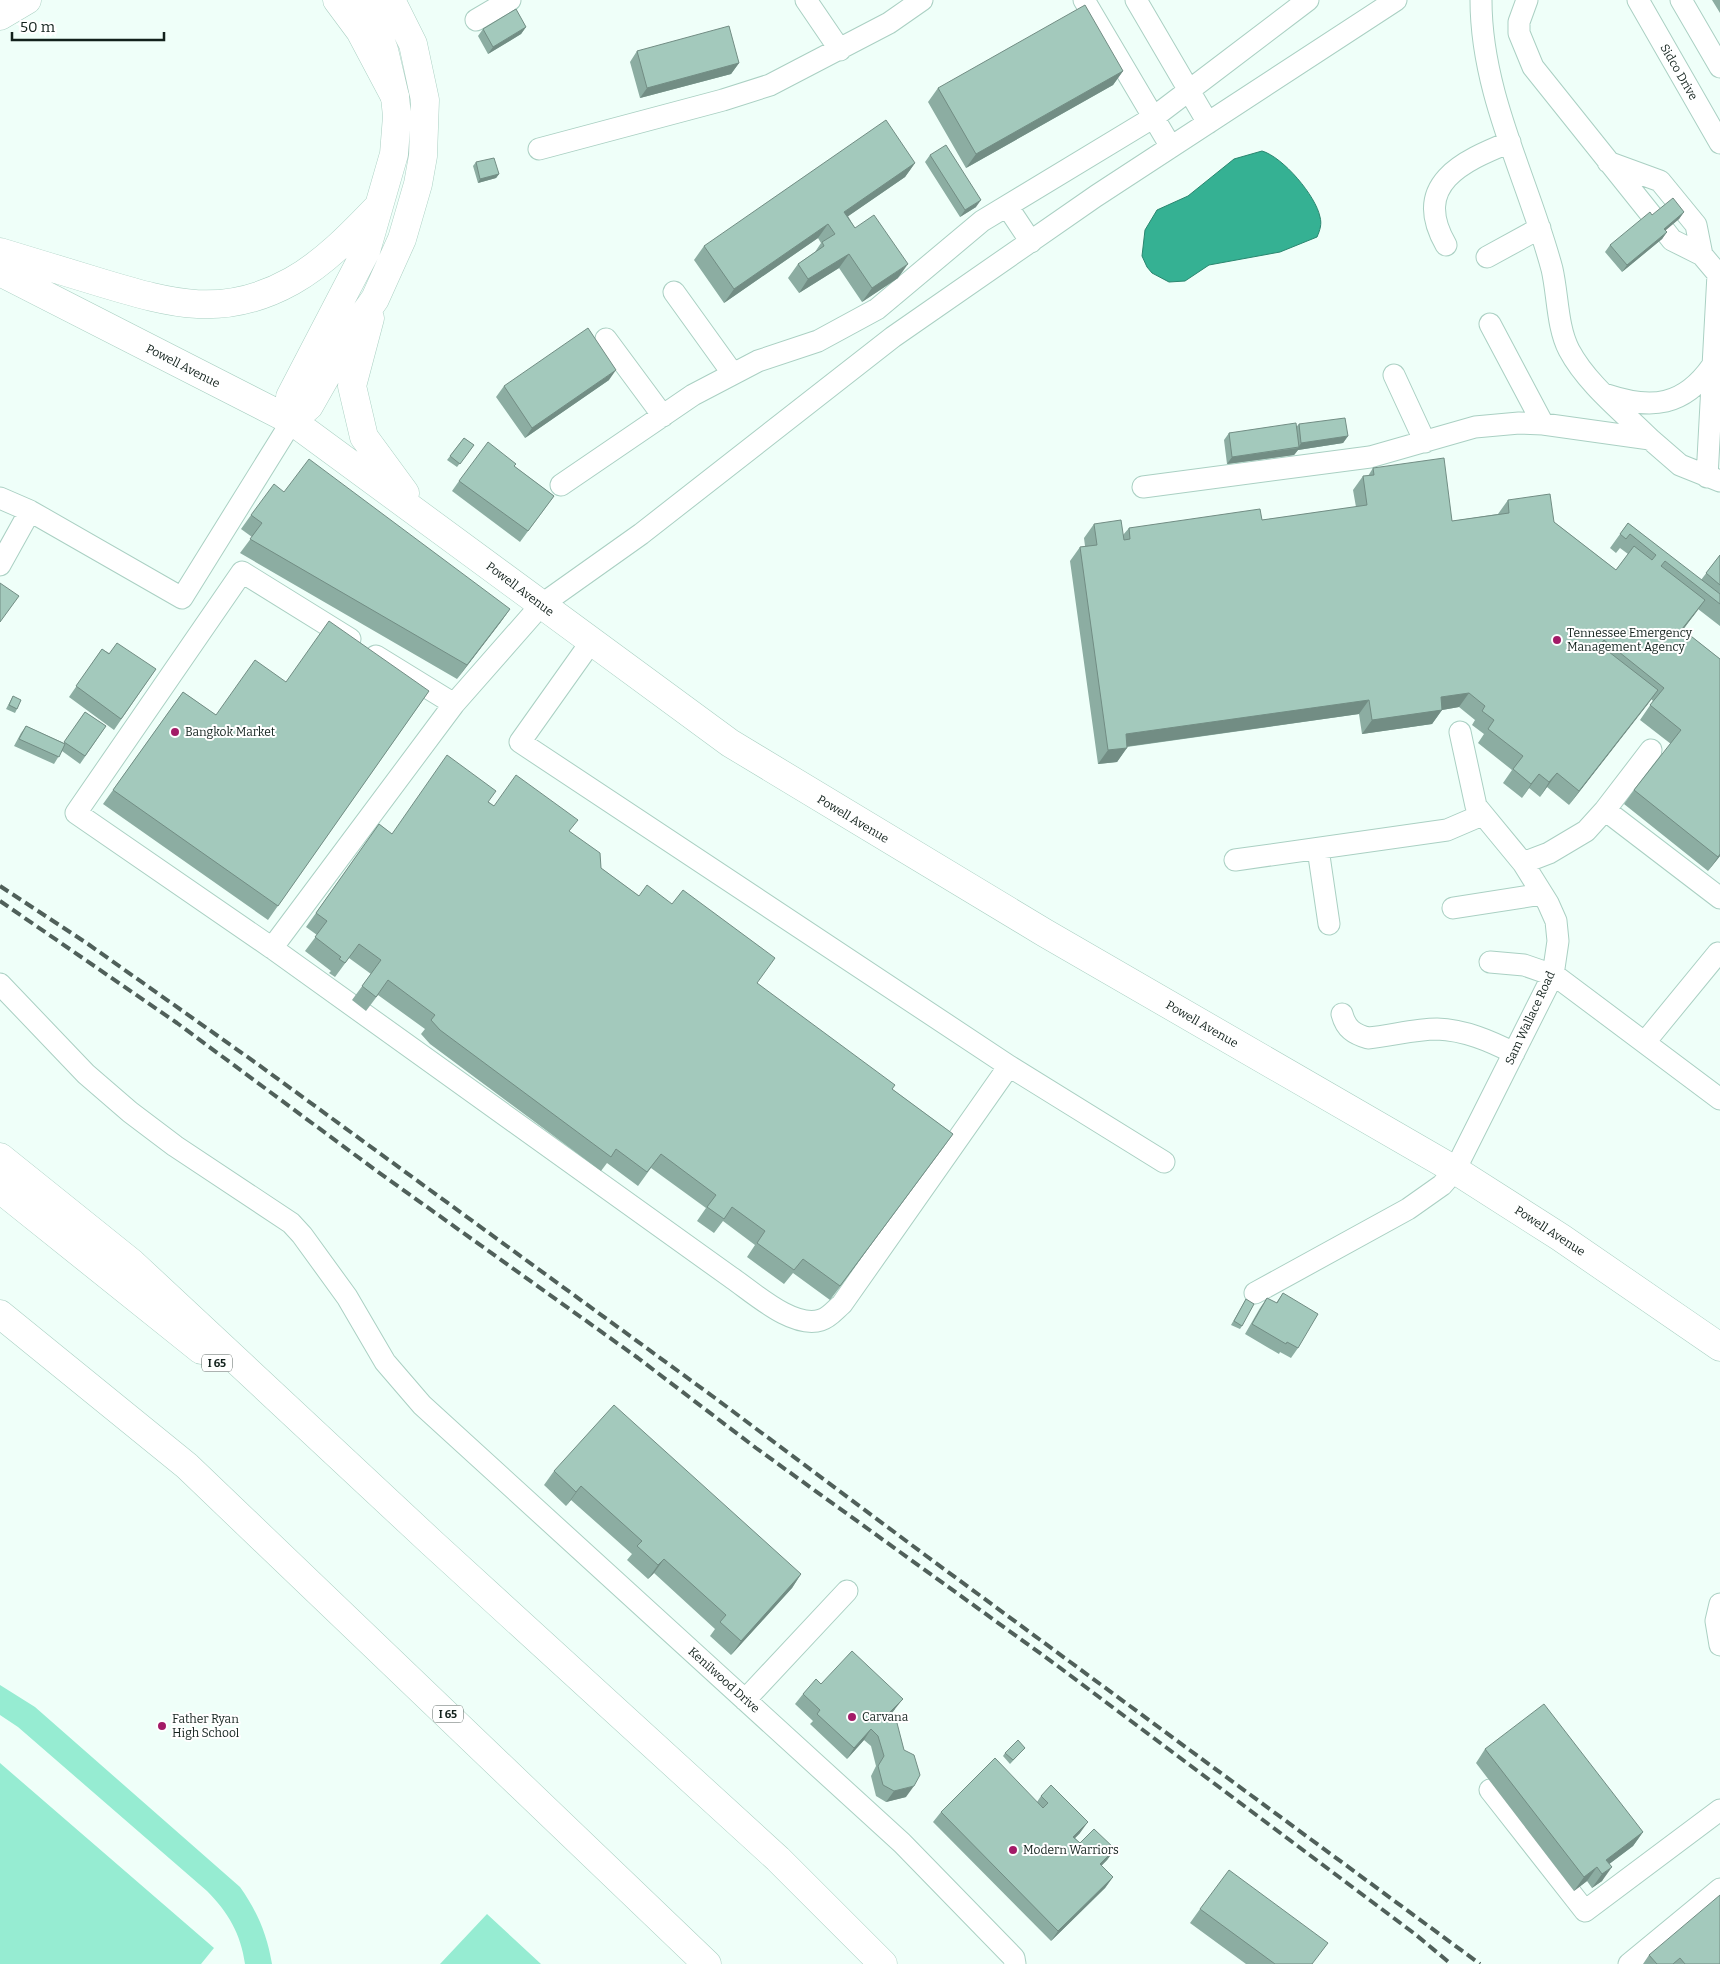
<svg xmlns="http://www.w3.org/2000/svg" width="1720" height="1964" font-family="Bitter,serif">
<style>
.green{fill:#96ecd2}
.water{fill:#35b193;stroke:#2a866f}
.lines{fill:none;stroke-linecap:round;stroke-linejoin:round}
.minor-casing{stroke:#aad0c3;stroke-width:23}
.major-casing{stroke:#aad0c3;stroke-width:29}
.highway-casing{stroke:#aad0c3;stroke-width:29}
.minor{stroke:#fff;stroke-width:21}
.major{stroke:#fff;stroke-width:28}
.highway{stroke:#fff;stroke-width:28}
.rail{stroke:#50605a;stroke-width:4;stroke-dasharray:10 5;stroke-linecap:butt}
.wall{fill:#8cada2}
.shaded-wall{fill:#728d84}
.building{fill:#a3c9bc;stroke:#728d84}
.poi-dot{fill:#a31b67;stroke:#fff;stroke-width:2}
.labels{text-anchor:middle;stroke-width:4;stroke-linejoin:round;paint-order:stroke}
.shield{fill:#fff;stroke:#596460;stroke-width:1}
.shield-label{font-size:11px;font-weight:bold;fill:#12211c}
.street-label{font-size:12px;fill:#12211c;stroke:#fff}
.poi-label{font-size:12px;fill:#12211c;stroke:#fff;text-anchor:start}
</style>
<rect width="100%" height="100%" fill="#effff9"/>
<!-- green -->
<path class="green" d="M0 1685 35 1707 240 1887C257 1911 267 1934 272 1964H245C241 1934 228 1912 207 1891L18 1727 0 1715Z
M0 1763 214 1948 201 1964H0Z
M487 1914 541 1964H440Z"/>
<!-- water -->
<path class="water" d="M1262 151C1283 157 1316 196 1320 217 1322 224 1320 230 1317 237L1280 252 1209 265 1185 281 1169 282 1152 273 1147 267 1142 256 1145 230 1157 210 1188 196 1234 159Z"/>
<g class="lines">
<!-- minor casing -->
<g class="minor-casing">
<path id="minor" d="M806 0 840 50
M1084 0 1171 147
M1136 0 1208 123
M1481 0C1481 95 1528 179 1552 269 1558 295 1557 327 1569 350 1587 384 1623 412 1650 439
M1527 0 1519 22V33L1533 67 1653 217
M1638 0 1720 143
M1681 0 1720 67
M476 20 510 0
M539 149 723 100 770 85 889 23 922 0
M1608 162 1660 181 1696 225 1702 255
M1007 206 1031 242
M1665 231 1672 240 1702 255 1718 274 1707 477
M1446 245C1411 184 1463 161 1510 142
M1487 257 1540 228
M674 292 733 374
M1490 324 1543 424
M606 339 663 416
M1394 375 1425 442
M1607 395C1652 410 1684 406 1712 366
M561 485 693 395 758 361 818 341 877 309 982 221 1154 117 1308 0
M1143 487 1370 457 1475 427 1519 423 1543 424 1650 439 1680 465 1720 481
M0 498 30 511 182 598 292 421
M0 565 30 511
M350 639 242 572 76 813 272 948 454 704 541 605 641 534 893 337 1096 196 1396 0
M376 656 454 704
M1605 810 1651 750
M1318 849 1329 924
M1235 860 1447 830 1482 815
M1523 863 1549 853 1586 831 1605 810 1720 898
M1453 908 1542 894
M272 948 732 1278C754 1293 793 1329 821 1320 829 1318 836 1309 842 1304L1009 1066 520 742 591 642
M1490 962 1524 965 1553 975
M1553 974 1720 1099
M0 984 86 1074 130 1112 175 1146 291 1223 302 1235 347 1297 385 1362 422 1405 902 1843 1014 1958 1015 1964
M1342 1014C1346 1029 1354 1034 1368 1038 1391 1036 1414 1029 1437 1029 1465 1030 1490 1041 1514 1053
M1645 1042 1718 953
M1009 1066 1164 1162
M1255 1293 1408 1209 1442 1185 1455 1170 1553 975 1558 941 1556 921 1548 903 1523 863 1476 806 1460 732
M1720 1604 1716 1621 1720 1645
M745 1700 847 1591
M1490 1790 1585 1911 1720 1810
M1629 1964 1720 1889"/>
</g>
<!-- major casing -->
<g class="major-casing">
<path id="major" d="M0 252C34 262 68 273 102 283 172 304 224 319 292 281 324 263 351 235 376 209
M0 272 292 421 730 743 1045 933 1455 1170 1560 1237 1720 1347
M370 318 352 386 364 437 405 493
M292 421 309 406 350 334 375 299 402 239 418 184 423 156 425 100 413 44 391 0
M292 421 290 397 366 251 394 154 397 116 395 97 384 50 365 0"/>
</g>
<!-- highway casing -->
<g class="highway-casing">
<path id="highway" d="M337 0 360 31 395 97
M0 16 27 0
M0 1157 132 1263 431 1542 778 1859 883 1964
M0 1189 201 1350
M0 1314 187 1466 707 1964"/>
</g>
<!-- minor -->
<use href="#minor" class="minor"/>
<!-- major -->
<use href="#major" class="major"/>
<!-- highway -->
<use href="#highway" class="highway"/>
<!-- rail -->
<path class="rail" d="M0 886 88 944 256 1063 715 1398 925 1555 1480 1964
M0 901 177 1023 374 1169 638 1358 756 1448 1055 1664 1415 1934 1451 1964"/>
</g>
<!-- wall -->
<path class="wall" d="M1712 0H1720V13Z
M526 27 521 34 488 54 478 36 483 29Z
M637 51 739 63 731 74 640 98 630 62Z
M1123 71 1113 85 966 168 928 102 938 88Z
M930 155 976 207 960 217 925 162Z
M476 162 499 174 496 178 478 183 473 166Z
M915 163 905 177 848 216 855 228 898 278 862 302 839 268 799 293 788 278 798 264 815 252 821 243 818 238 724 303 694 260 704 246Z
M1684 212 1679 219 1665 230 1667 232 1662 239 1622 272 1605 252 1610 245 1652 215Z
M609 380 525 438 496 397 504 386Z
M1299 424 1348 436 1343 443 1298 450 1294 455 1227 464 1224 440 1229 433 1296 427Z
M464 438 474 445 457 467 447 460Z
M514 466 554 496 520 542 452 491 459 481Z
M1373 468 1452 521 1498 514 1508 500 1554 522 1616 570 1628 554 1620 548 1616 553 1610 548 1628 523 1701 580 1720 555V626L1698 609 1683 630 1720 659V856L1708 871 1624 804 1634 790 1671 744 1640 720 1653 701 1651 699 1569 805 1547 787 1540 797 1529 788 1522 798 1503 783 1512 770 1478 743 1484 734 1472 725 1475 720 1459 707 1442 710 1432 724 1362 734 1359 714 1127 747 1117 762 1098 764 1070 561 1080 547 1085 546 1084 538 1094 524 1123 535 1129 528 1262 520 1356 507 1353 490 1363 476H1368Z
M284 492 510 609 500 623 457 679 240 553 252 537 241 529 251 515Z
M102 649 109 653 156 669 114 730 69 697Z
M429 691 268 920 103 804 183 692 216 715Z
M13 696 17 709 15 713 6 709Z
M85 712 106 726 80 764 62 751 54 764 14 746 21 733 26 726 64 743Z
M489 802 494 806 570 832 601 868 757 983 892 1089 953 1134 830 1300 793 1273 784 1284 747 1257 755 1245 723 1221 714 1233 697 1221 706 1208 651 1168 638 1186 607 1163 601 1171 430 1044 421 1034 425 1029 378 995 366 1011 352 1000 371 974 349 958 335 977 329 973 331 971 305 951 317 935 306 927 379 824 392 834Z
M1283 1293 1298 1348 1291 1358 1280 1352 1279 1354 1245 1334 1260 1308 1267 1298 1276 1303Z
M1246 1299 1242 1326 1240 1329 1231 1325Z
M554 1471 801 1574 792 1588 731 1655 710 1636 715 1629 654 1573 648 1579 627 1560 632 1554 571 1500 566 1506 544 1485Z
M821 1684 895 1709 890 1716 906 1797 886 1802 876 1796 871 1776 876 1766 871 1746 864 1740 847 1759 810 1724 813 1721 795 1704 803 1694Z
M1025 1748 1010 1764 1003 1756 1005 1753Z
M1485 1749 1643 1832 1633 1846 1609 1864 1602 1881 1592 1888 1587 1881 1574 1891 1476 1763Z
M1041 1796 1080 1833 1075 1838 1080 1843 1115 1849 1107 1860 1101 1866 1113 1877 1105 1888 1051 1941 933 1822 941 1812 1037 1802Z
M1200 1909 1313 1964H1246L1190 1923Z
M1649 1955 1720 1964H1643Z"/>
<!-- shaded-wall -->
<path class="shaded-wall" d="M526 27 521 34 488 54 493 47Z
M739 63 731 74 640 98 647 88Z
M1123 71 1113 85 966 168 976 154Z
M915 163 905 177 834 226 844 212Z
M499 174 496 178 478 183 480 179Z
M981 200 976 207 960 217 965 210Z
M1684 212 1679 219 1659 236 1664 229Z
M828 224 818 238 724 303 734 289Z
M1667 232 1662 239 1622 272 1627 265Z
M849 254 839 268 799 293 808 279Z
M908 264 898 278 862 302 872 288Z
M616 370 609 380 525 438 532 428Z
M1348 436 1343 443 1298 450 1294 455 1227 464 1232 457 1298 448 1301 443Z
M1705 600 1695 614 1672 643 1682 629Z
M510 609 500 623 457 679 467 665Z
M1658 690 1648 704 1569 805 1579 791Z
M1469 693 1459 707 1442 710 1432 724 1362 734 1372 720 1441 697Z
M1369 700 1359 714 1116 748 1126 734Z
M1127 748 1117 762 1098 764 1108 750Z
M1557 773 1547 787 1540 797 1549 782Z
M1539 774 1529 788 1522 798 1531 784Z
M1720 854V856L1708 871Z
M953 1134 943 1148 830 1300 840 1286Z
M581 1486 571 1500 566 1506 576 1492Z
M664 1559 654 1573 648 1579 658 1565Z
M801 1574 792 1588 731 1655 741 1641Z
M903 1699 895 1709 881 1725 888 1714Z
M871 1729 864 1740 847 1759 854 1748Z
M914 1786 906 1797 886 1802 894 1791Z
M1088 1822 1080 1833 1066 1847 1073 1837Z
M1643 1832 1633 1846 1600 1871 1606 1860Z
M1115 1849 1107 1860 1092 1875 1100 1864Z
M1597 1867 1587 1881 1574 1891 1584 1877Z
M1612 1867 1602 1881 1592 1888 1602 1874Z
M1113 1877 1105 1888 1051 1941 1058 1931Z"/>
<!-- building -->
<path class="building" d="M1085 5 1123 71 976 154 938 88Z
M516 9 526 27 493 47 483 29Z
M729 26 739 63 647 88 637 51Z
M886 120 915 163 844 212 855 228 874 215 908 264 872 288 849 254 808 279 798 264 824 246 822 242 835 234 828 224 734 289 704 246Z
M946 145 981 200 965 210 930 155Z
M494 158 499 174 480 179 476 162Z
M1673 198 1684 212 1664 229 1667 232 1627 265 1610 245 1650 212 1652 215Z
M588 328 616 370 532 428 504 386Z
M1345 418 1348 436 1301 443 1299 424Z
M1296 423 1299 447 1232 457 1229 433Z
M464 438 474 445 460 464 450 456Z
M488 442 516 464 514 466 554 496 528 531 459 481Z
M1444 458 1452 521 1509 513 1508 500 1550 494 1554 522 1616 570 1634 546 1652 560 1656 555 1630 534 1626 539 1620 534 1628 523 1720 594V604L1665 561 1661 566 1705 600 1682 629 1720 659V854L1718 857 1634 790 1681 730 1650 705 1664 688 1604 640 1600 645 1658 690 1579 791 1557 773 1549 782 1539 774 1531 784 1513 769 1523 756 1488 729 1494 720 1482 711 1485 706 1469 693 1441 697 1442 710 1372 720 1369 700 1126 734 1127 748 1108 750 1080 547 1097 545 1094 524 1121 520 1124 540 1130 539 1129 528 1260 509 1262 520 1367 505 1363 476 1374 475 1373 468Z
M309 459 510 609 467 665 250 539 262 523 251 515 274 484 284 492Z
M1720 555V585L1706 573Z
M0 583 19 596 0 622Z
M329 621 429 691 278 906 113 790 183 692 216 715 255 660 286 682Z
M117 643 156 669 121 719 76 686 102 649 109 654Z
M13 696 21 700 17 709 9 705Z
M85 712 106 726 85 756 64 742Z
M26 726 65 744 59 757 19 739Z
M447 755 496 791 488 802 494 806 516 775 578 820 569 831 600 853 601 868 639 896 647 885 672 904 683 890 775 958 757 983 895 1085 892 1089 953 1134 840 1286 803 1259 794 1270 757 1243 765 1231 732 1207 724 1219 707 1207 716 1195 661 1154 647 1172 616 1149 611 1157 440 1030 431 1020 435 1015 388 980 376 997 362 986 381 960 359 944 345 963 339 959 341 957 315 937 327 921 316 913 379 824 392 834Z
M1283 1293 1318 1314 1298 1348 1287 1342 1286 1344 1252 1324 1267 1298 1277 1303Z
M1246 1299 1254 1304 1242 1326 1234 1321Z
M614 1405 801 1574 741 1641 720 1622 726 1615 664 1559 658 1565 637 1546 642 1541 581 1486 576 1492 554 1471Z
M852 1651 903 1699 888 1714 897 1723 904 1750 914 1755 920 1775 914 1786 894 1791 883 1785 878 1766 884 1756 878 1736 871 1729 854 1748 817 1714 820 1710 803 1694 816 1679 821 1684Z
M1544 1704 1643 1832 1606 1860 1612 1867 1602 1874 1597 1867 1584 1877 1485 1749Z
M1018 1740 1025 1748 1013 1760 1005 1753Z
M995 1758 1043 1808 1048 1803 1041 1796 1051 1785 1088 1822 1073 1837 1080 1843 1094 1829 1115 1849 1100 1864 1113 1877 1058 1931 941 1812Z
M1229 1870 1328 1943 1312 1964H1275L1200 1909Z
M1720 1895V1964H1685L1680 1958 1673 1964H1657L1649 1955Z"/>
<!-- markers -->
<g class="poi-dot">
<circle cx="1557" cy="640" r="5"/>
<circle cx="175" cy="732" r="5"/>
<circle cx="852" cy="1717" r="5"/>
<circle cx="162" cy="1726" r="5"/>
<circle cx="1013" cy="1850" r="5"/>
</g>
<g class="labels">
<!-- shield labels -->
<g class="shield">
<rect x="202" y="1354.5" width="30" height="17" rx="4"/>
<rect x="433" y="1705.5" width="30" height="17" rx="4"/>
</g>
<g class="shield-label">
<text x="217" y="1367">I 65</text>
<text x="448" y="1718">I 65</text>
</g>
<!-- street labels -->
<g class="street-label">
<text transform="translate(1679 72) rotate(60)" y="4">Sidco Drive</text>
<text transform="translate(183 366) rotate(27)" y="4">Powell Avenue</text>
<text transform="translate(520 589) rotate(37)" y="4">Powell Avenue</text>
<text transform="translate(853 819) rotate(31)" y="4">Powell Avenue</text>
<text transform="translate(1530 1018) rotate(-65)" y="4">Sam Wallace Road</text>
<text transform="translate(1202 1024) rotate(30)" y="4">Powell Avenue</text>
<text transform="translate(1550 1231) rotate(33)" y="4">Powell Avenue</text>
<text transform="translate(724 1680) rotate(42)" y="4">Kenilwood Drive</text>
</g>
<!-- poi labels -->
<g class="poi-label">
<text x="1567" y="637">Tennessee Emergency<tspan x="1567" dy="14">Management Agency</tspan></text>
<text x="185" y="736">Bangkok Market</text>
<text x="862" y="1721">Carvana</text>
<text x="172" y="1723">Father Ryan<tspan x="172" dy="14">High School</tspan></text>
<text x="1023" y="1854">Modern Warriors</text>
</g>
</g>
<!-- scale -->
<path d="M12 32v8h152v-8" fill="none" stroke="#12211c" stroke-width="2.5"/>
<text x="20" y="32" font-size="15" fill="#12211c" stroke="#ffffff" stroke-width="4" paint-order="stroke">50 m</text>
</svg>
